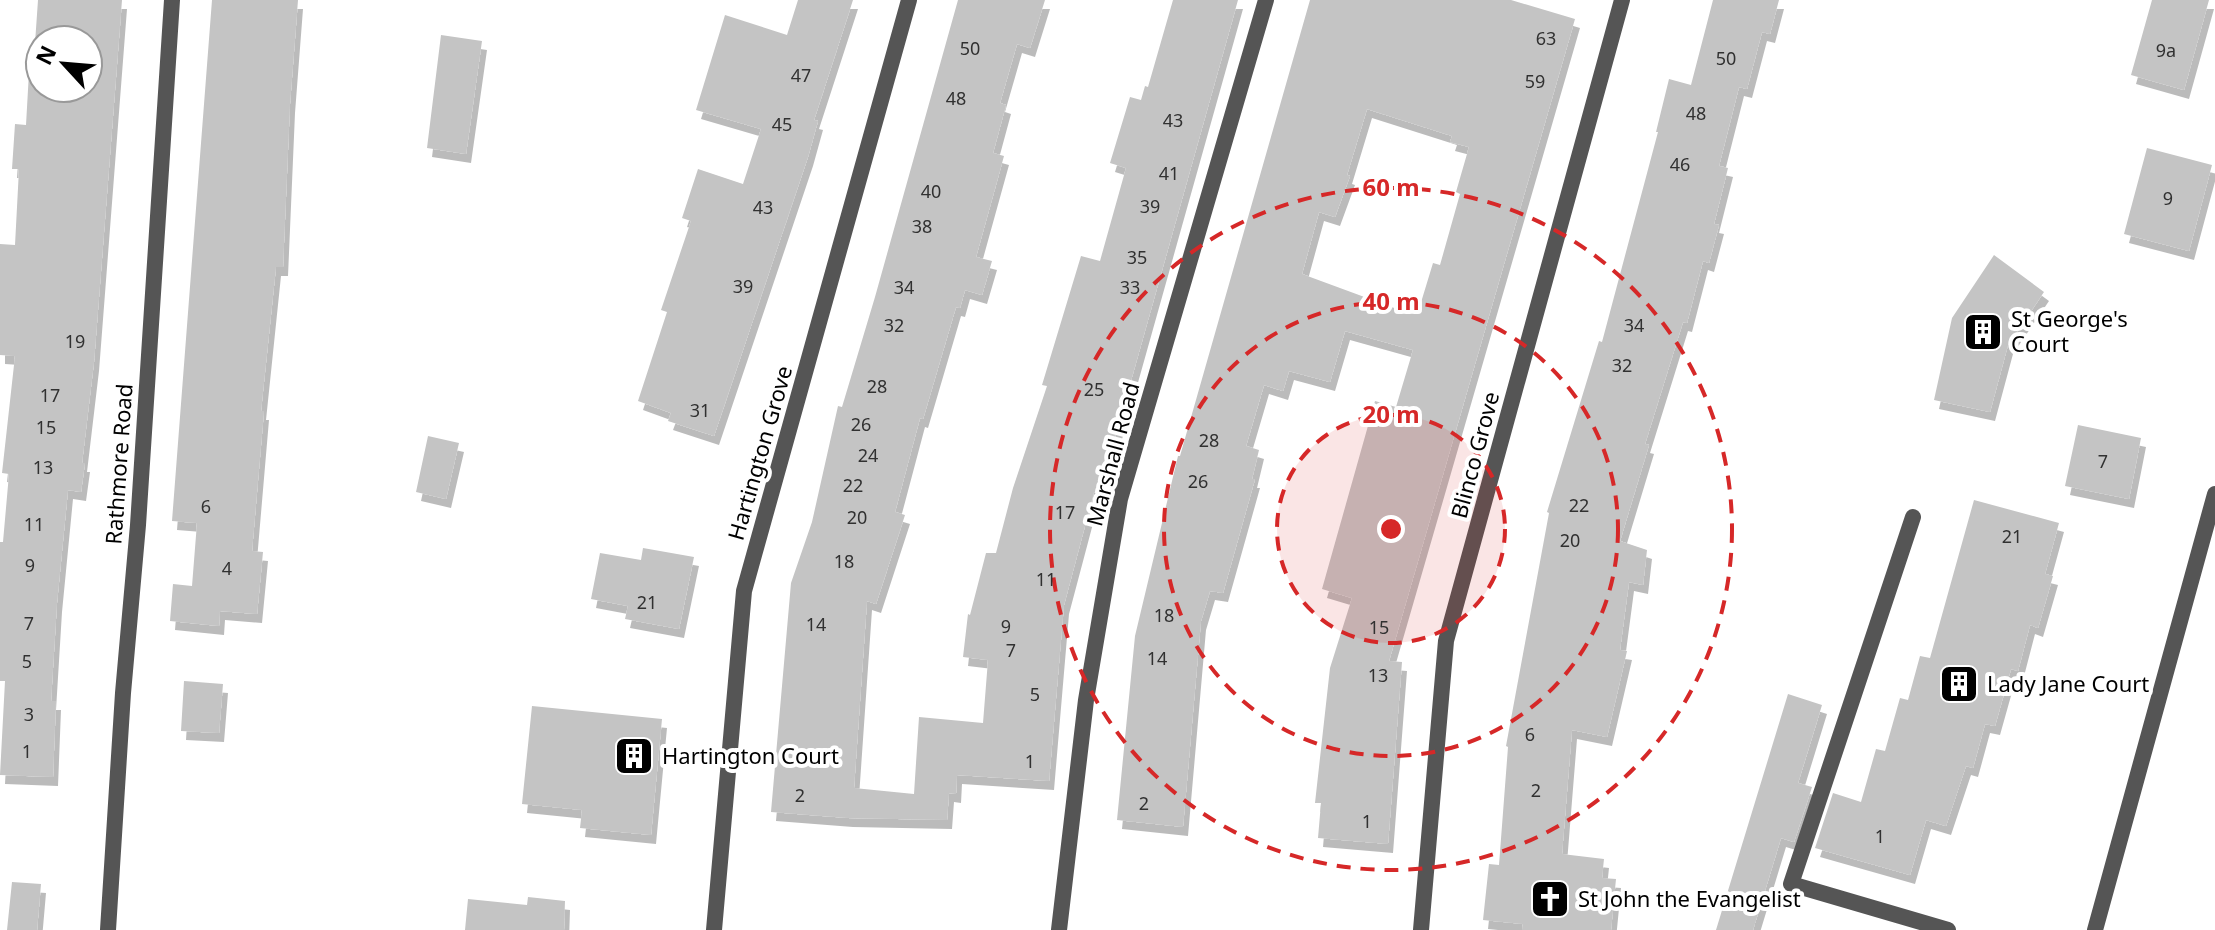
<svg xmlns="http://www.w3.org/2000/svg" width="2215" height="930" font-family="'Noto Sans',sans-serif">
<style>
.building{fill:#c4c4c4;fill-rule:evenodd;filter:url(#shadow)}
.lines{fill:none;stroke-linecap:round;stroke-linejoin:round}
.minor{stroke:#555;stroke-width:16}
.ring{fill:none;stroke:#d62828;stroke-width:4;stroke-dasharray:14 10}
.labels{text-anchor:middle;stroke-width:8;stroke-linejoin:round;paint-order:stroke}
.number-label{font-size:18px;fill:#313131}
.poi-label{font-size:22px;fill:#000;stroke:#fff;text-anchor:start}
.street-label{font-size:22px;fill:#000;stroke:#fff}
.centre{fill:#d62828;stroke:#fff;stroke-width:4}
.ring-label{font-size:24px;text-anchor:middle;font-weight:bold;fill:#d62828;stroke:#fff;stroke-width:8;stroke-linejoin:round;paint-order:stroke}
</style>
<defs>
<filter id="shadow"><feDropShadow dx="5" dy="9" stdDeviation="0" flood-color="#0004"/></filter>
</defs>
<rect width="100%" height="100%" fill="#fff"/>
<!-- building -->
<path class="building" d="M38 0H122L94 362 82 463H85L81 492 68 490 57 603 51 701H56L53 777 0 775 5 681H0V542H3L9 474 2 473 15 356 0 355V244L15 245 19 169H12L15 124 26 125 29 72H33ZM40 40H88V88H40Z
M212 0H298L290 104 283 267H276L261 411H264L252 551 263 552 257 614 220 611 219 626 170 621 173 584 192 586 197 523 172 521Z
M798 0H853L814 120 818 121 808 157 714 436 668 421 671 413 638 401 667 312 661 310 691 221 682 218 698 169 743 184 761 129 696 110 725 15 787 35Z
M958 0H1045L1030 48 1017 44 1000 103 1006 105 993 153 1004 156 976 257 992 261 982 295 965 290 960 308 956 307 923 419 920 418 895 512 905 515 876 604 867 601 854 788 914 794 919 717 983 723 988 660 963 657 968 614 970 615 986 553H996L1013 488 1047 386 1042 385 1081 256 1100 261 1126 168 1110 163 1130 97 1141 100 1145 86 1148 87 1173 0H1238L1107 466 1098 494 1094 492 1064 605 1049 781 957 775 956 794 949 793 947 820 848 818 771 812 791 583 812 522 838 406 842 407 875 297Z
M1310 0H1511L1575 19 1389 661 1402 662 1388 844 1318 838 1321 803H1315L1330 668 1352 598 1322 589 1375 401 1396 407 1413 350 1345 331 1330 382 1289 371 1283 391 1264 385 1246 446 1259 450 1252 479H1255L1223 593 1210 591 1201 621 1183 827 1117 820 1135 636 1178 456H1180ZM1367 109 1452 136 1450 142 1469 147 1456 192 1460 194 1440 265 1433 263 1419 309 1399 304 1397 309 1302 274 1319 212 1335 217 1350 176 1347 175Z
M1713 0H1779L1770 34 1762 32 1747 89 1739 87 1719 166 1728 168 1714 224 1719 225 1709 263 1703 261 1687 323 1683 322 1645 444 1649 445 1620 541 1647 550 1643 585 1629 582 1620 650 1627 651 1607 737 1572 730 1562 854 1604 859 1602 878 1616 879 1611 930H1522L1523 924 1483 920 1489 864 1499 865 1508 747 1506 746 1549 513 1547 512 1599 341 1602 342 1658 132H1656L1669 79 1691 85Z
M2152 0H2209L2184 90 2131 75Z
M441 35 482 41 466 154 427 148Z
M2147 148 2212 165 2189 251 2124 234Z
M1994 255 2044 292 2008 345 1990 412 1934 400 1952 318Z
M2078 425 2141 438 2129 499 2065 486Z
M428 436 459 443 446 499 416 492Z
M1974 500 2059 523 2045 574 2053 576 2038 628 2030 625 2018 671 2011 669 1995 726 1985 724 1973 768 1966 766 1946 826 1926 820 1910 875 1815 848 1833 793 1861 802 1876 749 1885 751 1900 698 1908 700 1920 656 1930 658Z
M643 548 694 557 679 629 625 619 628 606 591 599 600 553 641 560Z
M184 681 223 684 219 733 181 731Z
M1788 694 1822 705 1798 783 1812 787 1794 842 1781 838 1753 930H1716Z
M532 706 662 719 651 835 580 828 582 810 522 804Z
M12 882 41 884 37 930H7Z
M528 897 565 901 564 930H465L468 899 527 905Z"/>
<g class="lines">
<!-- minor -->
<path class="minor" d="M1913 517 1791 884 1948 930
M108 930 123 693 138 525 172 0
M714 930 744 591 909 0
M1059 930 1086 700 1120 499 1266 0
M1421 930 1446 641 1622 0
M2095 930 2215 494"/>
</g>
<!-- distance rings -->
<circle cx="1391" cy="529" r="114" fill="#d62828" fill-opacity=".12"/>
<g class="ring">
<circle cx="1391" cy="529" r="114"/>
<circle cx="1391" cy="529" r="227"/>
<circle cx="1391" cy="529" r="341"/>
</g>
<!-- icons -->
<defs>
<g id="building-square" transform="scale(2)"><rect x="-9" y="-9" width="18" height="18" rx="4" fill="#000" stroke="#fff"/><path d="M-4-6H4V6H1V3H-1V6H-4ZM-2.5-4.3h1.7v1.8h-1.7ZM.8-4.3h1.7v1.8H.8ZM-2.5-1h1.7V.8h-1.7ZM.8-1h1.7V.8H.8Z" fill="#fff"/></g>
<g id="church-square" transform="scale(2)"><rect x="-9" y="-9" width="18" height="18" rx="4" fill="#000" stroke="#fff"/><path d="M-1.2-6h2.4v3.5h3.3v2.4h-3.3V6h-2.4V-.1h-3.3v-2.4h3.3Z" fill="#fff"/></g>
</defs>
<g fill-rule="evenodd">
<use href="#building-square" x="1983" y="332"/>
<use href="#building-square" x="1959" y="684"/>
<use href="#building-square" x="634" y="756"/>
<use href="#church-square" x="1550" y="899"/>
</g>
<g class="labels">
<!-- number labels -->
<g class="number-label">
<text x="1546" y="45">63</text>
<text x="970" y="55">50</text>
<text x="2166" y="57">9a</text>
<text x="1726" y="65">50</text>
<text x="801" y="82">47</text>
<text x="1535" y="88">59</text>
<text x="956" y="105">48</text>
<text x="1696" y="120">48</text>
<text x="1173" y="127">43</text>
<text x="782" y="131">45</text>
<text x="1680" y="171">46</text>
<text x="1169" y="180">41</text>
<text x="931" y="198">40</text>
<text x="2168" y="205">9</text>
<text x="1150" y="213">39</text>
<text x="763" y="214">43</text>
<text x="922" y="233">38</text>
<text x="1137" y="264">35</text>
<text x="743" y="293">39</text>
<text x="904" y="294">34</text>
<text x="1130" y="294">33</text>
<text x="894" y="332">32</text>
<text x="1634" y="332">34</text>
<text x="75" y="348">19</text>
<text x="1622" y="372">32</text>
<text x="877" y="393">28</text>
<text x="1094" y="396">25</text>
<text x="50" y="402">17</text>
<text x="700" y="417">31</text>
<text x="861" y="431">26</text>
<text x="46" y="434">15</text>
<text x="1209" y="447">28</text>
<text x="868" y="462">24</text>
<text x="2103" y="468">7</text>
<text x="43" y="474">13</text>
<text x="1198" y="488">26</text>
<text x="853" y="492">22</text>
<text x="1579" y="512">22</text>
<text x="206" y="513">6</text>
<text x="1065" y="519">17</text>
<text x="857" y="524">20</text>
<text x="34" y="531">11</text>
<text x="2012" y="543">21</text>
<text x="1570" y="547">20</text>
<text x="844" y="568">18</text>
<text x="30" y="572">9</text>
<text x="227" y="575">4</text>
<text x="1046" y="586">11</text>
<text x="647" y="609">21</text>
<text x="1164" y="622">18</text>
<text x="29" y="630">7</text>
<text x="816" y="631">14</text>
<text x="1006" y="633">9</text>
<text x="1379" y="634">15</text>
<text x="1011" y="657">7</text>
<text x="1157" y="665">14</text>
<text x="27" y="668">5</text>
<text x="1378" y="682">13</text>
<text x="1035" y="701">5</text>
<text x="29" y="721">3</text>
<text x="1530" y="741">6</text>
<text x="27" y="758">1</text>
<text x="1030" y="768">1</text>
<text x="1536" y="797">2</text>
<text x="800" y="802">2</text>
<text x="1144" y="810">2</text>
<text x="1367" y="828">1</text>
<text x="1880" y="843">1</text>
</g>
<!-- poi labels -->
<g class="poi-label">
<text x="2011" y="327">St George's<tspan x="2011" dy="25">Court</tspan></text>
<text x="1987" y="692">Lady Jane Court</text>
<text x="662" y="764">Hartington Court</text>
<text x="1578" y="907">St John the Evangelist</text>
</g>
<!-- street labels -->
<g class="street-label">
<text transform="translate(760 453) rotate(-74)" y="8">Hartington Grove</text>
<text transform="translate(1113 454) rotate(-75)" y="8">Marshall Road</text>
<text transform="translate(1475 455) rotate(-75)" y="8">Blinco Grove</text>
<text transform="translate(119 464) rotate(-86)" y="8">Rathmore Road</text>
</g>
</g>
<circle cx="1391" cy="529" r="12" class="centre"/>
<g class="ring-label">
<text x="1391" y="196">60 m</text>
<text x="1391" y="310">40 m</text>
<text x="1391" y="423">20 m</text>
</g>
<!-- north arrow -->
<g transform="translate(64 64) rotate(296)"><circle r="38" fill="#ffffff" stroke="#999999" stroke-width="2"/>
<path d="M0-6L14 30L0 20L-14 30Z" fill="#000000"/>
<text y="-12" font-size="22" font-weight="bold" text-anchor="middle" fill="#000000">N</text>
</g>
</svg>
